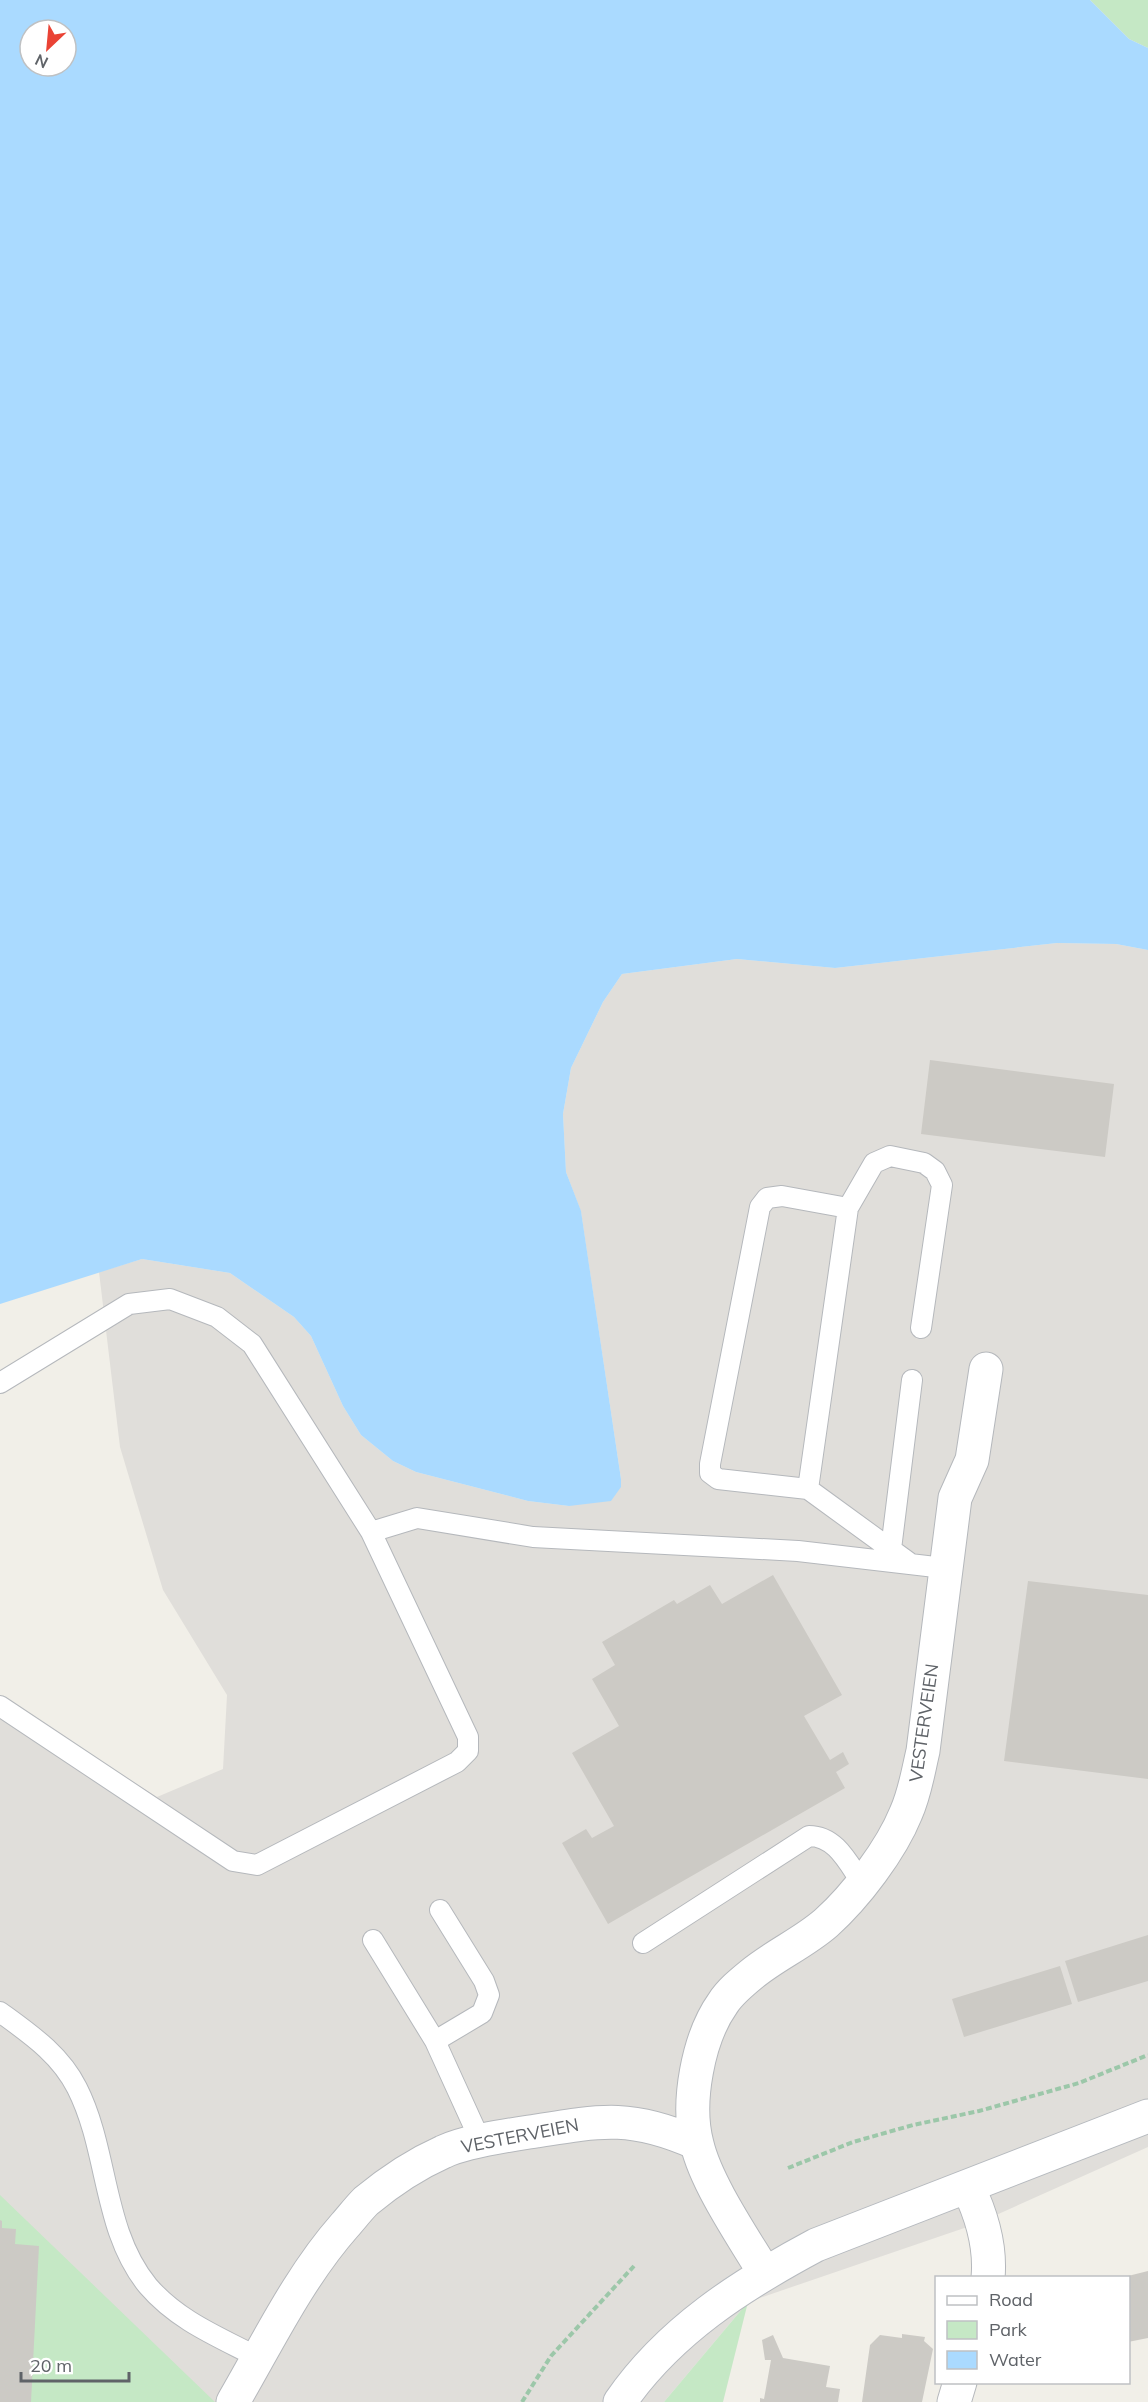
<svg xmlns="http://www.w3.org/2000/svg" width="1148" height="2402" font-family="Mulish,sans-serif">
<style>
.industrial{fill:#e0deda}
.green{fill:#c5e8c5}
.water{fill:#aadaff;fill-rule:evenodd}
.building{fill:#cccac5}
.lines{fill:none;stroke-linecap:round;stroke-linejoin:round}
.lane-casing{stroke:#b5b8bc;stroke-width:22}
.street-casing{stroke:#b5b8bc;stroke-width:35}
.secondary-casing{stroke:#b6babf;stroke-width:35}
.path{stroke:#9cc7a9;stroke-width:4;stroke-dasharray:6 3;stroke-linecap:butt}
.lane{stroke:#fff;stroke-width:20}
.street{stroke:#fff;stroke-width:33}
.secondary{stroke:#fff;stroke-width:33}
.labels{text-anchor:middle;stroke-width:4.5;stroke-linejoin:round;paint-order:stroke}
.street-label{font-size:18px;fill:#5f6368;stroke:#fff}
</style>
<rect width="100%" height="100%" fill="#f1efe8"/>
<!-- industrial -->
<path class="industrial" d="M1057 943 1116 944 1148 950V2147L976 2224 748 2302 664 2402H0V1697L157 1797 223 1769 227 1695 163 1590 120 1447 99 1272 142 1259 230 1273 294 1317 311 1336 343 1406 361 1435 393 1461 416 1472 528 1501 569 1506 621 1479 581 1212 566 1172 563 1114 571 1068 603 1002 622 974 737 959 835 968Z"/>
<!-- green -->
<path class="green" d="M1090 0H1148V48L1129 39Z
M0 2195 215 2402H0Z
M748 2302 723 2402H664Z"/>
<!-- water -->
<path class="water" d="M0 0H1090L1129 39 1148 48V950L1116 944 1057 943 835 968 737 959 622 974 603 1002 571 1068 563 1114 566 1172 581 1211 621 1479V1487L611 1501 569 1506 528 1501 416 1472 393 1461 361 1435 343 1406 311 1336 294 1317 230 1273 142 1259 0 1304ZM30 30H66V66H30Z"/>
<!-- building -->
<path class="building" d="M930 1060 1114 1084 1105 1157 921 1134Z
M773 1575 842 1695 804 1716 830 1760 843 1752 849 1764 836 1772 845 1788 608 1924 562 1843 586 1829 592 1838 614 1826 572 1753 619 1726 592 1679 615 1665 602 1642 674 1600 677 1604 710 1585 722 1604Z
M1028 1581 1148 1595V1779L1004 1761Z
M1148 1935V1981L1078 2002 1065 1961Z
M1060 1966 1072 2004 964 2037 952 1999Z
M0 2220 2 2221V2228L16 2229 15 2244 39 2246 31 2402H0Z
M1148 2271V2338L1128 2342V2276Z
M902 2334 925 2337 924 2341 933 2349 922 2402H862L870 2345 880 2335 902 2338Z
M773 2335 783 2358 830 2366 826 2387 840 2389 838 2402H760V2398L764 2399 771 2360H765L762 2340Z"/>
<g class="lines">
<!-- lane casing -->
<g class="lane-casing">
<path id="lane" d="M0 1383 129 1304 170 1299 217 1317 252 1344 371 1532 468 1737V1751L457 1762 257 1865 233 1861 0 1706
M808 1489 718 1479 710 1473V1464L760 1207 767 1198 782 1196 848 1208
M371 1532 417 1518 533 1537 798 1551 944 1568
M891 1549 912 1380
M911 1564 808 1489 848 1208 874 1163 890 1156 924 1163 935 1171 942 1185 921 1328
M373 1940 435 2041 481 2142
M643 1943 809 1836C836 1836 848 1863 862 1883
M0 2012C30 2034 60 2054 77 2088 109 2151 102 2230 148 2286 178 2321 219 2337 259 2358
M435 2041 482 2013 489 1995 484 1981 440 1910"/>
</g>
<!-- street casing -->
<g class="street-casing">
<path id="street" d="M968 2187C982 2216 991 2246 988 2278
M764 2272C743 2237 706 2183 697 2144 686 2103 698 2038 723 2003 730 1992 741 1983 752 1974 775 1955 803 1943 826 1923 856 1896 891 1850 906 1813 915 1793 918 1772 923 1751L955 1498 972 1460 986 1369
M233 2402C268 2342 299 2277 345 2225 352 2217 359 2208 366 2201 389 2182 416 2164 443 2152 466 2141 510 2135 536 2131 603 2120 633 2115 696 2143
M954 2402 960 2382"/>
</g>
<!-- secondary casing -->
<g class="secondary-casing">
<path id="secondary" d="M620 2402C669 2331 741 2285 816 2245L1148 2116"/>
</g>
<!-- path -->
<path class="path" d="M788 2168 853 2142 913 2125 979 2111 1079 2083 1148 2055
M522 2402 551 2356 634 2266"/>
<!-- lane -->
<use href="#lane" class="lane"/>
<!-- street -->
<use href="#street" class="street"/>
<!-- secondary -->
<use href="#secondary" class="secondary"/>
</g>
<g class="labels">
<!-- street labels -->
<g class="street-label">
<text transform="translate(924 1723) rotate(-82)" y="6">VESTERVEIEN</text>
<text transform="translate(520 2136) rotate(-11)" y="6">VESTERVEIEN</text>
</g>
</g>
<!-- legend -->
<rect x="935" y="2276" width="195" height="108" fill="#ffffff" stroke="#bfc1c3" stroke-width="1.5"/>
<rect x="947" y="2296" width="30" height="9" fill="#ffffff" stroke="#bfc1c3" stroke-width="1.5"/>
<text x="989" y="2306" font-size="18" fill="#5f6368">Road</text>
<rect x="947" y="2321" width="30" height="18" fill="#c5e8c5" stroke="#bfc1c3" stroke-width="1.5"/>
<text x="989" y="2336" font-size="18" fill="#5f6368">Park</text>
<rect x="947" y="2351" width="30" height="18" fill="#aadaff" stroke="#bfc1c3" stroke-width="1.5"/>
<text x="989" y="2366" font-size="18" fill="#5f6368">Water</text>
<!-- north arrow -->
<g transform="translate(48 48) rotate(206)"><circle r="28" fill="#ffffff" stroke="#bfc1c3" stroke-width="1.5"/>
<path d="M0-4.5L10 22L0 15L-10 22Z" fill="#ea4335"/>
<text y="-9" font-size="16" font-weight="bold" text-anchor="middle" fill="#5f6368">N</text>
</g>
<!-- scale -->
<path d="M21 2372v9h108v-9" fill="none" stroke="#5f6368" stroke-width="3"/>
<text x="30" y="2372" font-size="18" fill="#5f6368" stroke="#ffffff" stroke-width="4.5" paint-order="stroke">20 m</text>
</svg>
